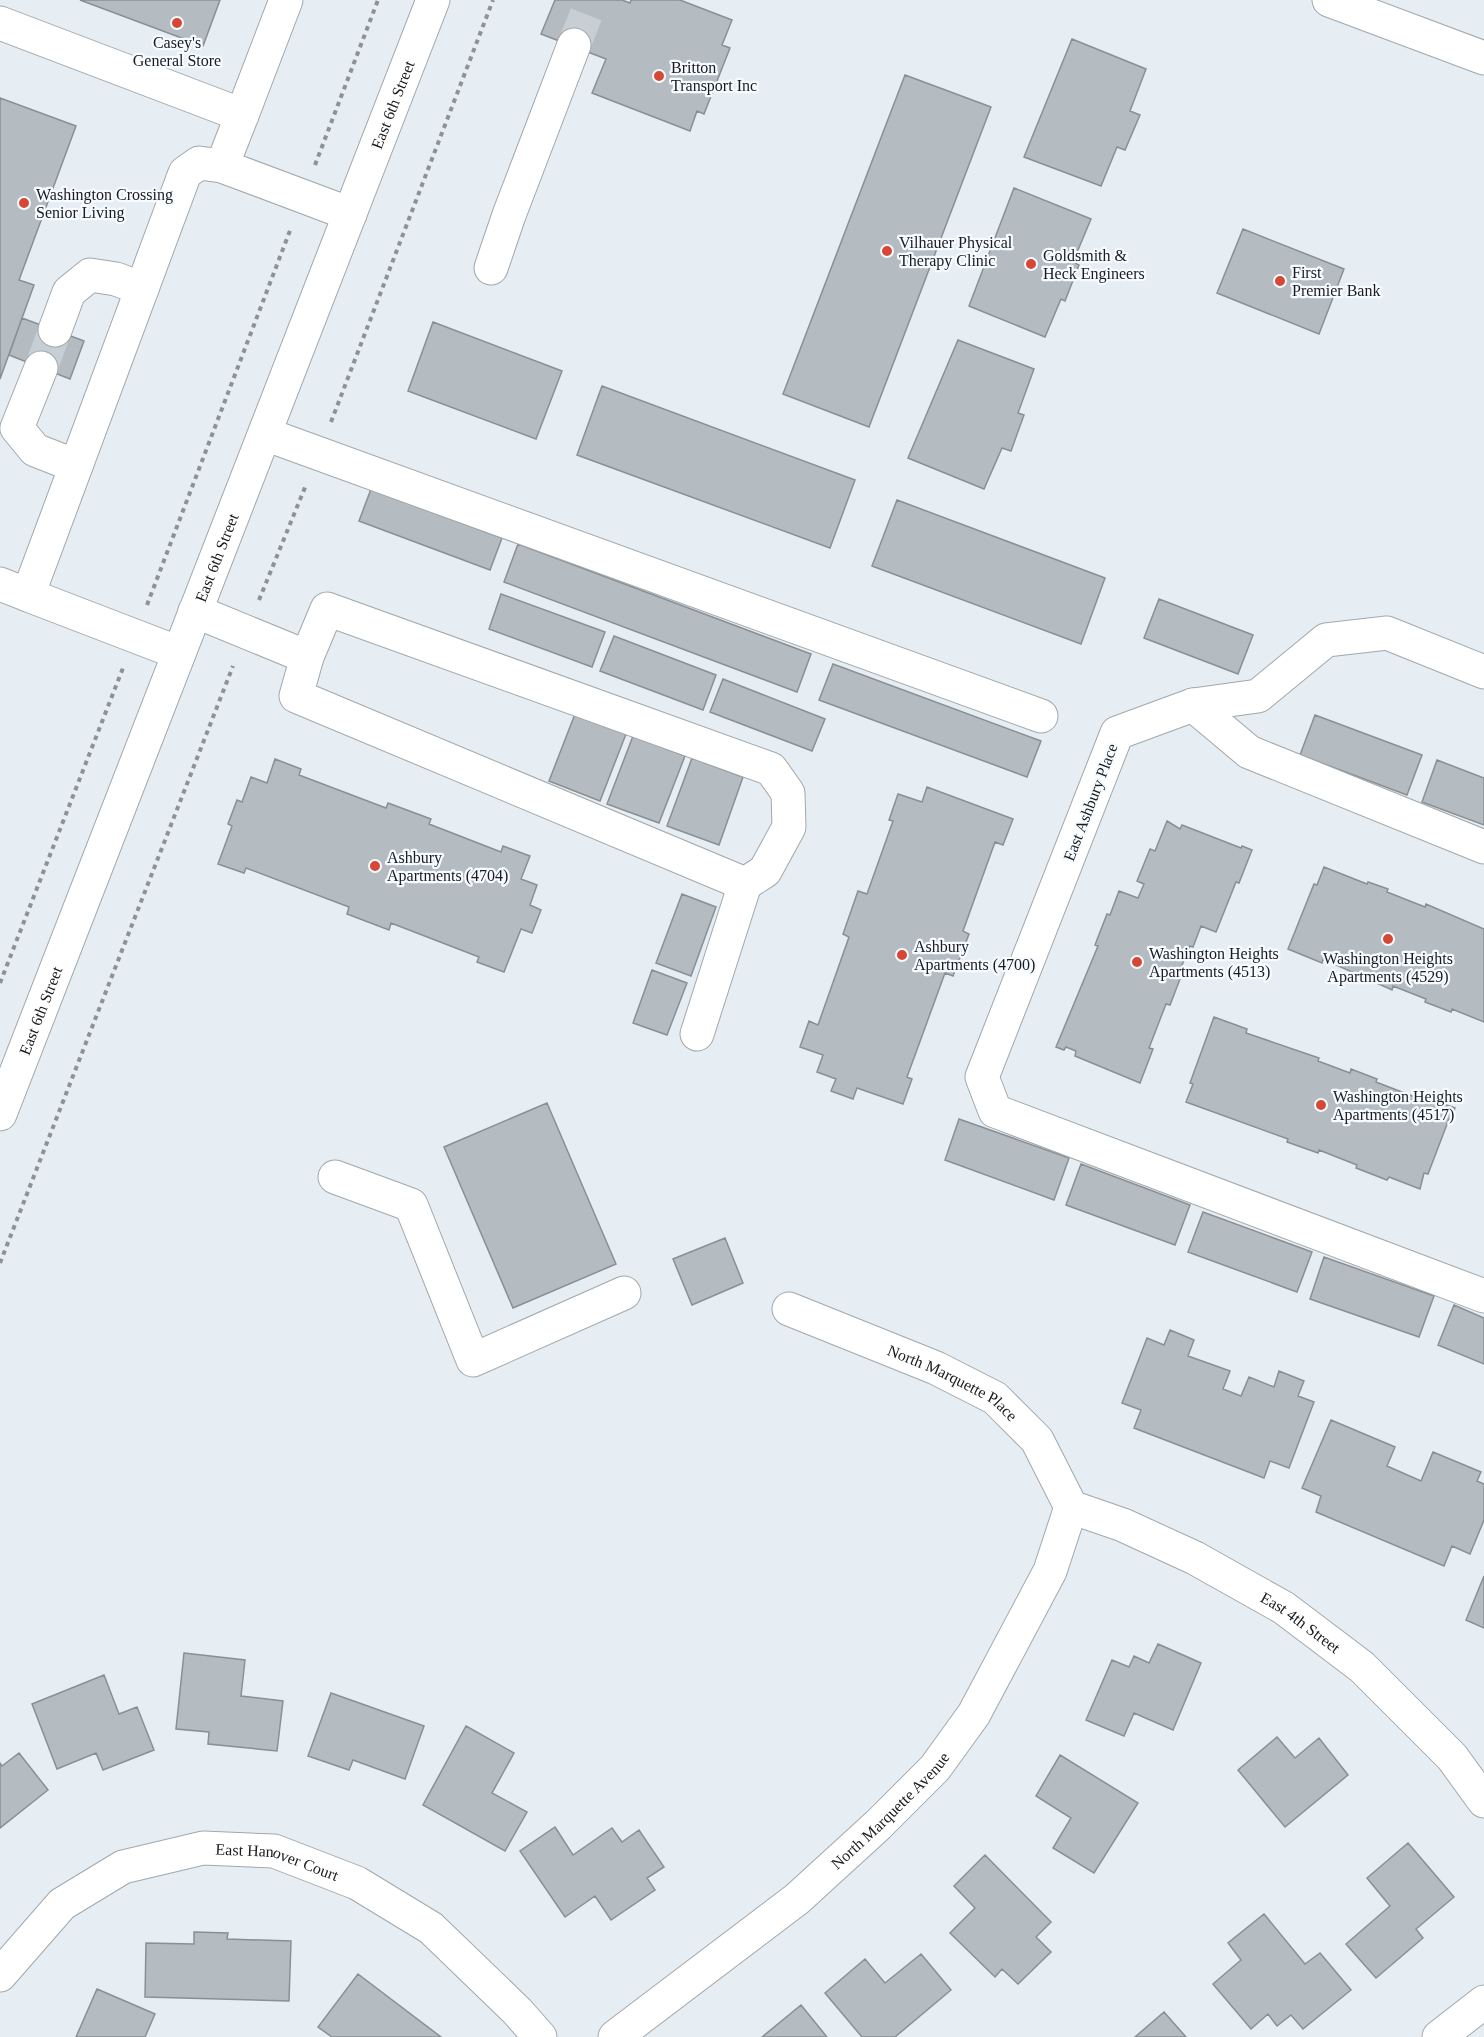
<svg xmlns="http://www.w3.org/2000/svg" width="1484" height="2037" font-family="'Times New Roman',serif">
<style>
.building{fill:#b4bcc2;stroke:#889095;stroke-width:1.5}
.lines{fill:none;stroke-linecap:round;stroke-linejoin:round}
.minor-tunnel{stroke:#c7ced4;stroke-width:33;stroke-dasharray:33 16;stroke-linecap:butt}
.minor-casing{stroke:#a0a8ad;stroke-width:35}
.major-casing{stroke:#a0a8ad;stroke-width:35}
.path{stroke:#8c9296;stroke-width:4;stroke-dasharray:4.5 4.5;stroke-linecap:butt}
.minor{stroke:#fff;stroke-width:33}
.major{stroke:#fff;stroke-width:33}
.poi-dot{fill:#d54836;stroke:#f6fbff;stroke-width:2}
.labels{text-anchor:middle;stroke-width:4.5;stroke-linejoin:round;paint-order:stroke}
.poi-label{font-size:16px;fill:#191b1e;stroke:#f6fbff;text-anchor:start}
.street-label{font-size:16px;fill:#191b1e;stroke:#f6fbff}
</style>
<rect width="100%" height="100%" fill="#e6eef4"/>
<!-- building -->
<path class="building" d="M80 0H220L203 46Z
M555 0H622L630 3 631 0H680L732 20 722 45 730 48 704 114 697 111 690 131 592 93 606 59 541 34Z
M1072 39 1146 69 1130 111 1140 115 1125 150 1117 147 1101 186 1024 157Z
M905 75 991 107 869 427 783 394Z
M0 98 76 126 19 280 34 285 0 379Z
M1014 188 1091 219 1073 262 1079 265 1065 301 1061 299 1045 337 969 306Z
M1243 229 1344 269 1319 334 1217 293Z
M22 318 84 341 70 379 9 355Z
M433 322 562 371 536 439 408 391Z
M958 340 1034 369 1018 413 1024 415 1011 451 1002 448 984 489 908 458Z
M602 386 855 480 830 548 577 455Z
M371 489 502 538 490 570 359 521Z
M897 500 1105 578 1081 644 872 566Z
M518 544 811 654 797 692 504 582Z
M501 594 605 632 592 667 489 629Z
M1159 599 1253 635 1238 674 1144 638Z
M614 636 716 675 703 710 600 671Z
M833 664 1041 741 1027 777 819 700Z
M723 679 825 719 812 751 710 712Z
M575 714 626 734 600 801 549 781Z
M1315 715 1422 755 1407 795 1300 755Z
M633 736 685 756 659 823 607 804Z
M692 758 743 777 719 845 667 826Z
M275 759 301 769 299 775 386 808 388 803 431 819 429 824 501 852 503 846 530 856 521 879 537 885 530 905 541 910 532 933 521 929 504 972 477 962 479 957 391 923 389 930 347 914 349 907 246 868 244 873 218 864 232 826 228 824 237 800 242 802 251 777 267 783Z
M1437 760 1484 778V825L1422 802Z
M927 787 1013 819 1003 845 995 842 963 931 969 934 953 976 945 973 907 1077 912 1079 903 1104 857 1088 853 1099 831 1091 836 1079 817 1072 823 1055 800 1047 809 1021 818 1025 849 937 843 934 858 891 867 894 893 821 889 820 898 794 922 802Z
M1167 821 1180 829 1182 825 1241 848 1242 846 1252 850 1239 883 1236 882 1216 932 1201 926 1193 947 1190 946 1177 977 1180 979 1170 1005 1166 1004 1149 1048 1153 1049 1140 1083 1075 1056 1076 1051 1066 1047 1064 1050 1056 1047 1098 946 1095 945 1107 914 1110 915 1119 891 1138 898 1144 884 1137 881 1150 849 1155 851Z
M1324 867 1367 884 1368 882 1388 889 1387 892 1425 907 1426 904 1484 929V1022L1452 1009 1451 1012 1425 1002 1426 999 1393 986 1392 990 1323 959 1322 963 1288 949 1314 884 1317 885Z
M682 894 716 907 691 976 656 963Z
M652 970 687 983 667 1035 633 1023Z
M1214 1017 1247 1029 1246 1033 1319 1058 1318 1061 1350 1073 1351 1069 1377 1079 1376 1082 1420 1099 1422 1096 1455 1108 1451 1120 1449 1119 1428 1174 1424 1173 1420 1189 1389 1177 1387 1180 1356 1168 1357 1165 1319 1150 1318 1153 1287 1142 1288 1139 1186 1102 1193 1084 1190 1083Z
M547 1103 616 1264 513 1308 444 1147Z
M959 1119 1069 1158 1054 1200 945 1160Z
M1081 1164 1190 1205 1175 1245 1066 1205Z
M1203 1212 1312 1252 1297 1292 1188 1252Z
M725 1238 743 1283 692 1305 673 1259Z
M1324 1257 1434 1296 1419 1337 1310 1299Z
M1454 1305 1484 1318V1364L1438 1345Z
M1170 1330 1194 1340 1188 1356 1230 1371 1223 1389 1241 1396 1249 1377 1274 1387 1279 1371 1304 1381 1298 1396 1314 1402 1289 1468 1270 1461 1264 1478 1134 1428 1141 1410 1122 1403 1147 1338 1164 1345Z
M1331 1420 1395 1447 1387 1466 1421 1481 1433 1452 1481 1472 1477 1481 1484 1484V1520L1470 1554 1452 1546 1444 1566 1316 1512 1321 1496 1302 1488Z
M1484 1576V1628L1466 1620Z
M1158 1644 1201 1663 1173 1730 1134 1713 1124 1736 1086 1720 1112 1660 1129 1667 1134 1656 1149 1663Z
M184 1653 245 1660 241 1696 283 1701 277 1751 208 1744 209 1732 176 1729Z
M104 1675 119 1714 137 1707 154 1750 103 1770 96 1753 57 1769 32 1704Z
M331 1693 424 1726 405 1779 353 1760 349 1770 308 1756Z
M466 1726 514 1753 492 1793 527 1812 505 1851 423 1805Z
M1277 1737 1295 1758 1319 1738 1348 1775 1285 1827 1238 1770Z
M19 1753 48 1790 0 1828V1763L2 1766Z
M1060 1755 1138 1803 1094 1873 1053 1848 1071 1818 1036 1796Z
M555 1827 573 1855 612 1828 622 1842 639 1830 664 1867 647 1878 655 1890 611 1920 595 1896 565 1917 520 1851Z
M1408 1843 1454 1897 1416 1929 1423 1938 1376 1978 1346 1944 1390 1906 1367 1878Z
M985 1855 1051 1922 1036 1937 1051 1952 1018 1984 1002 1969 995 1977 950 1933 975 1908 954 1886Z
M1264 1914 1305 1964 1320 1953 1351 1990 1303 2029 1291 2015 1277 2026 1268 2014 1251 2029 1213 1984 1241 1960 1228 1943Z
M194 1932 228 1933 227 1939 291 1941 289 2001 145 1997 146 1943 194 1944Z
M921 1954 951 1990 895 2037H862L825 1993 865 1959 885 1983Z
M358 1974 441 2037H332L318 2027Z
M97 1989 155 2014 145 2037H76Z
M801 2005 827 2037H762Z
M1164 2012 1186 2037H1135Z"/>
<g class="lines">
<!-- minor-tunnel -->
<path class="minor-tunnel" d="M574 45 592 0
M41 368 55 330"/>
<!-- minor casing -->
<g class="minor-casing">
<g id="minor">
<path d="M0 23 242 115 222 166"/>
<path d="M242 115 286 0"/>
<path d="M491 268 509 215 574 45"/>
<path d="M55 330 69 292 90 275 116 279 142 289"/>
<path d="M41 368 17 428 35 450 76 466"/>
<path d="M265 434 1041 716"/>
<path d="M0 584 28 595"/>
<path d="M195 611 307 657 296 696 745 884 765 871 789 827 788 793 771 769 327 609 307 657"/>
<path d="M179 653 28 595 185 173 199 163 222 166 350 214"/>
<path d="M1484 672 1387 633 1326 640 1258 696 1193 705 1117 733 982 1077 995 1111 1484 1296"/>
<path d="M1193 705 1249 752 1484 847"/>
<path d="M697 1034 745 884"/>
<path d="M335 1177 411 1205 473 1360 624 1293"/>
<path id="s1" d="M789 1309 936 1368 995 1398 1037 1440 1071 1507"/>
<path id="s2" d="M1071 1507 1123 1525 1195 1558 1284 1608 1362 1667 1452 1757 1484 1801"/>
<path id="s3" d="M0 1975 62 1904 123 1867 203 1848 274 1851 357 1883 431 1928 517 2011 540 2037"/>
<path id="s4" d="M615 2037 797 1899 878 1825 935 1768 974 1714 1050 1571 1071 1507"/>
<path d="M1439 2037 1484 2002"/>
</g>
</g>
<!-- major casing -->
<g class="major-casing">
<g id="major">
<path d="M1329 0 1484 58"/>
<path id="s5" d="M0 1114 433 0"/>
</g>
</g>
<!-- path -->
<path class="path" d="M315 165 378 0
M331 422 493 0
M259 600 306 485
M147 605 291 228
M0 983 123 668
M0 1263 233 666"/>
<!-- minor -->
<use href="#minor" class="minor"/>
<!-- major -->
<use href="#major" class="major"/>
</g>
<!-- markers -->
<g class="poi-dot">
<circle cx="177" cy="23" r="6"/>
<circle cx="659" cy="76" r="6"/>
<circle cx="24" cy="203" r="6"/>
<circle cx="887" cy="251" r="6"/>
<circle cx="1031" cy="264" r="6"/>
<circle cx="1280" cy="281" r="6"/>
<circle cx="375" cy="866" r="6"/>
<circle cx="1388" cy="939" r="6"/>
<circle cx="902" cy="955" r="6"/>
<circle cx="1137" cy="962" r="6"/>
<circle cx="1321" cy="1105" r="6"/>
</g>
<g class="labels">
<!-- poi labels -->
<g class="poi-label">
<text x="177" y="48" text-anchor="middle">Casey's<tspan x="177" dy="18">General Store</tspan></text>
<text x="671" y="73">Britton<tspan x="671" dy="18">Transport Inc</tspan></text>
<text x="36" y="200">Washington Crossing<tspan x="36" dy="18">Senior Living</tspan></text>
<text x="899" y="248">Vilhauer Physical<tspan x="899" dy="18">Therapy Clinic</tspan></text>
<text x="1043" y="261">Goldsmith &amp;<tspan x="1043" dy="18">Heck Engineers</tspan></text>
<text x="1292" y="278">First<tspan x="1292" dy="18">Premier Bank</tspan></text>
<text x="387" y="863">Ashbury<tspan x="387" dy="18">Apartments (4704)</tspan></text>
<text x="914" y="952">Ashbury<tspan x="914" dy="18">Apartments (4700)</tspan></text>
<text x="1149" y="959">Washington Heights<tspan x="1149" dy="18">Apartments (4513)</tspan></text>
<text x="1388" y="964" text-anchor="middle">Washington Heights<tspan x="1388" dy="18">Apartments (4529)</tspan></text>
<text x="1333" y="1102">Washington Heights<tspan x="1333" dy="18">Apartments (4517)</tspan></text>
</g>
<!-- street labels -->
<g class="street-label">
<text dy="6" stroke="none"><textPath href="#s5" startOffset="1083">East 6th Street</textPath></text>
<text dy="6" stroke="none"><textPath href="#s5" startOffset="597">East 6th Street</textPath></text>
<text transform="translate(1090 802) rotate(-69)" y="6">East Ashbury Place</text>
<text dy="6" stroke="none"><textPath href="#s5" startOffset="111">East 6th Street</textPath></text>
<text dy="6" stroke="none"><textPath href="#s1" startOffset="180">North Marquette Place</textPath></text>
<text dy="6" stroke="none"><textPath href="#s2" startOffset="258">East 4th Street</textPath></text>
<text dy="6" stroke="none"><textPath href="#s4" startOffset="357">North Marquette Avenue</textPath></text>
<text dy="6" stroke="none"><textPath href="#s3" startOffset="324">East Hanover Court</textPath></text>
</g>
</g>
</svg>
